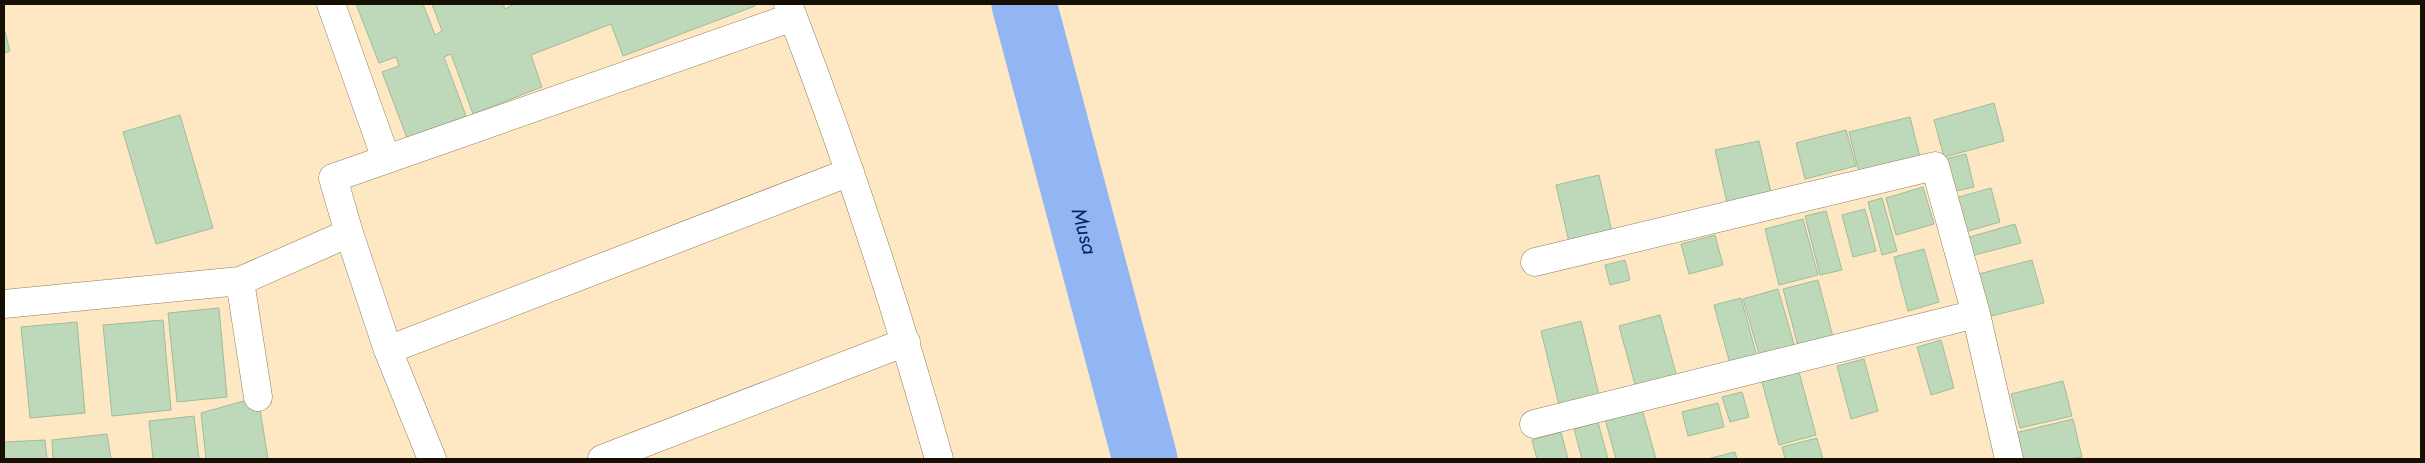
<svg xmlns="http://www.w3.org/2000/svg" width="2425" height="463" font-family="Jost,sans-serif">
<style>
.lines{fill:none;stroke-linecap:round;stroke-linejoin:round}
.river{stroke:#92b5f4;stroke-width:65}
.building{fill:#bdd9b9;stroke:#a0bc9c}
.minor-casing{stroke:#907d5b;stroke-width:29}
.minor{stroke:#fff;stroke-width:28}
.labels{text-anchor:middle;stroke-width:4;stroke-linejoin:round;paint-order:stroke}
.water-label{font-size:21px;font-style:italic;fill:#042361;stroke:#fff}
</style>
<rect width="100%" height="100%" fill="#fde8c3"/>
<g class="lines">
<!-- river -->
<path class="river" id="s1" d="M1024 4 1145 459"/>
</g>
<!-- building -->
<path class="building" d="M356 4H423L435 35 442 31 432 4H503L505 9 514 4H754L755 6 623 56 611 24 531 55 542 87 473 114 451 54 444 57 466 116 407 138 382 72 399 66 396 57 379 63Z
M4 28 10 51 4 53Z
M1994 103 2004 141 1944 157 1934 120Z
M180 115 213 228 156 244 123 132Z
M1910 117 1921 161 1860 176 1849 132Z
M1846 130 1856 166 1805 179 1796 143Z
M1759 141 1772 197 1728 207 1715 150Z
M1966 154 1974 187 1952 192 1945 159Z
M1599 175 1612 232 1569 242 1556 185Z
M1923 187 1934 224 1896 235 1886 198Z
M1991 188 2000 222 1965 232 1955 198Z
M1882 198 1897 251 1882 255 1868 202Z
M1865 209 1876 251 1853 257 1842 215Z
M1826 211 1842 270 1820 275 1805 216Z
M1803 219 1818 275 1779 285 1765 229Z
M2015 224 2021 243 1971 256 1966 238Z
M1715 235 1723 265 1689 274 1681 244Z
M1924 249 1939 302 1908 311 1894 257Z
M1625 260 1630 280 1610 285 1605 265Z
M2032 260 2044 303 1987 317 1975 275Z
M1818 280 1833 337 1798 346 1783 289Z
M1778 289 1796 351 1761 361 1743 299Z
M1741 298 1757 357 1730 364 1714 305Z
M219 308 227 397 177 402 168 313Z
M1660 315 1678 381 1637 392 1619 326Z
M163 320 171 410 112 416 103 325Z
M1581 321 1600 399 1560 409 1541 331Z
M77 322 85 413 30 418 21 327Z
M1941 340 1954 388 1931 395 1917 347Z
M1864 359 1878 411 1851 419 1837 366Z
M1799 372 1816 435 1779 445 1762 382Z
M2063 381 2072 416 2020 428 2011 394Z
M1742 392 1749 417 1730 422 1722 397Z
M258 397 268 459H206L201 413Z
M1718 403 1724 427 1688 436 1682 412Z
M1642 409 1656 459H1616L1605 419Z
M194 416 199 459H153L149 421Z
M2073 419 2082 457 2071 459H2021L2015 433Z
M1598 422 1608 459H1582L1574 429Z
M1561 432 1568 459H1537L1532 440Z
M107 434 111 459H53L52 440Z
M1817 438 1823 459H1785L1782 447Z
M45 440 47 459H4V442Z
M1735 452 1737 459H1707Z"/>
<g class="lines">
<!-- minor casing -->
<g class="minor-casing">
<path id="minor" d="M331 4 386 159
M788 4C846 153 896 305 939 459
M349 233 388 350 850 172
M1535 262 1935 166 1976 314 2009 459
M240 281 258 397
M4 304 240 281 349 233 333 178 793 17
M388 350 432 459
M1534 424 1976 314
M602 459 906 342"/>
</g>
<!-- minor -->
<use href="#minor" class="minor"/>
</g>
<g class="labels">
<!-- water labels -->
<g class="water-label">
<text dy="7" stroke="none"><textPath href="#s1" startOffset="235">Musa</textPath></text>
</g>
</g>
<!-- border -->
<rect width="2425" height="463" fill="none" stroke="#160f04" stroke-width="10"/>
</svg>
